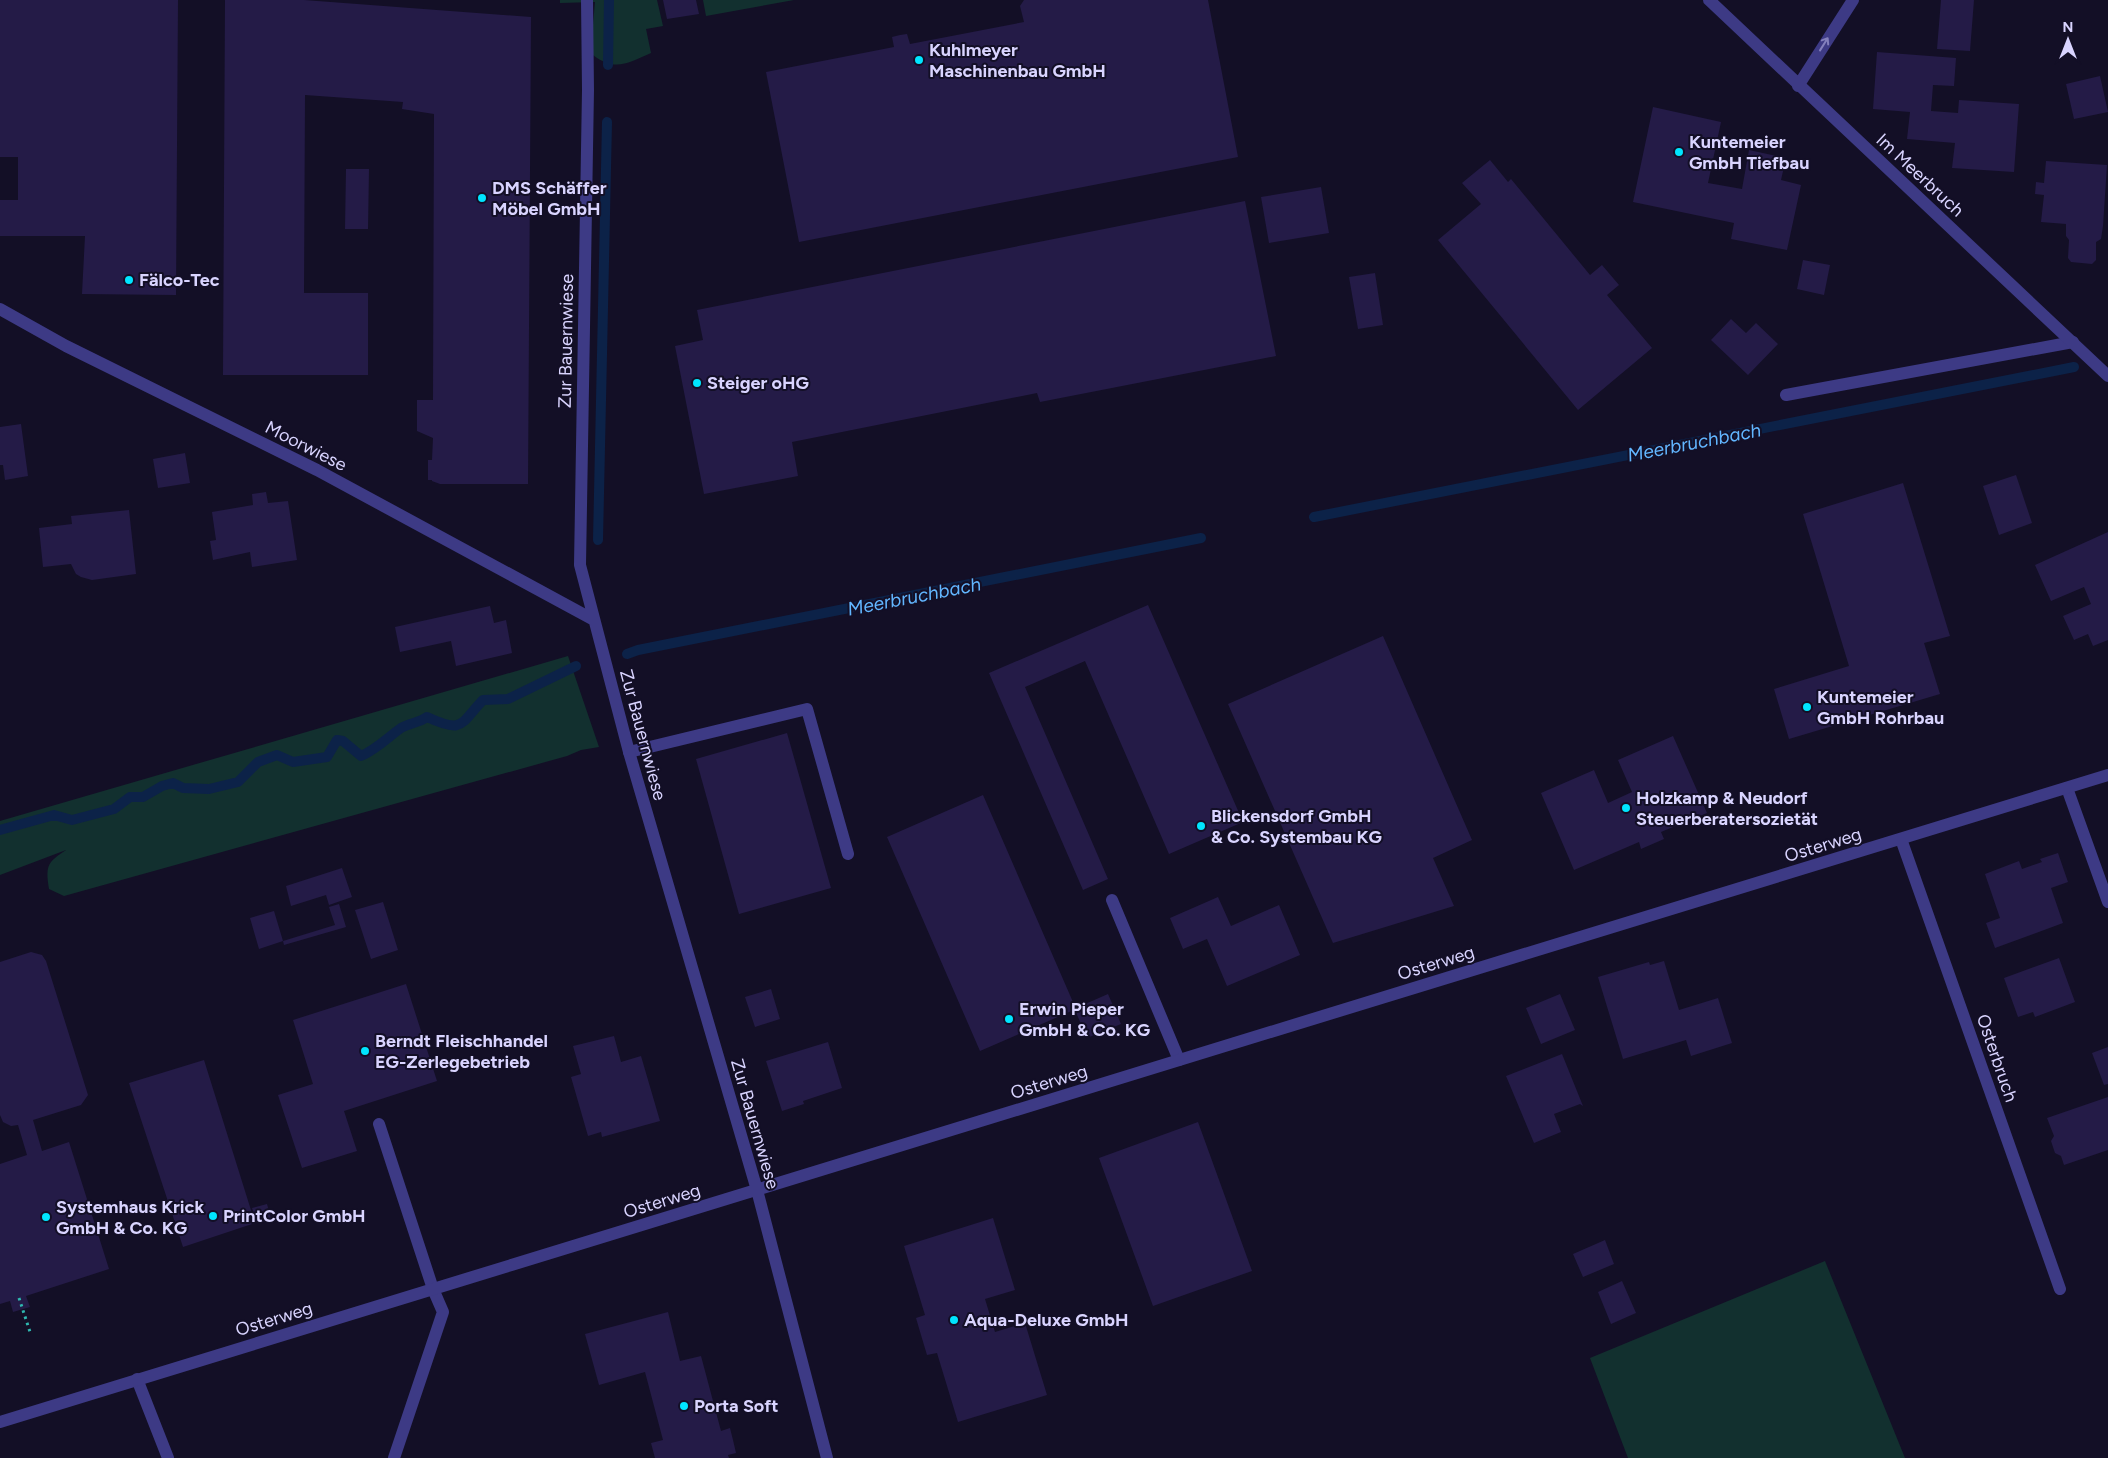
<svg xmlns="http://www.w3.org/2000/svg" width="2108" height="1458" font-family="Figtree,sans-serif">
<style>
.green{fill:#12302f}
.lines{fill:none;stroke-linecap:round;stroke-linejoin:round}
.stream{stroke:#0c2248;stroke-width:10}
.building{fill:#241b47}
.path{stroke:#2fb8b0;stroke-width:3;stroke-dasharray:2.5 4;stroke-linecap:butt}
.lane{stroke:#3d3a85;stroke-width:12}
.street{stroke:#3d3a85;stroke-width:12}
.oneway{stroke:#837fbc}
.poi-dot{fill:#00e5ff;stroke:#130f26;stroke-width:2}
.labels{text-anchor:middle;stroke-width:4;stroke-linejoin:round;paint-order:stroke}
.poi-label{font-size:18px;font-weight:bold;fill:#d9d4ff;stroke:#130f26;text-anchor:start}
.street-label{font-size:18px;fill:#d9d4ff;stroke:#130f26}
.water-label{font-size:19px;font-style:italic;fill:#62b6ff;stroke:#130f26}
</style>
<rect width="100%" height="100%" fill="#130f26"/>
<!-- green -->
<path class="green" d="M560 0H657L663 26 646 29 651 53C628 63 615 72 593 55L591 46 595 2 560 3Z
M703 0H794L706 16Z
M568 656 599 747 581 750 567 756 64 896 49 889C45 865 48 862 66 850L0 875V821Z
M1825 1261 1905 1458H1628L1590 1358Z"/>
<g class="lines">
<!-- stream -->
<path class="stream" d="M608 65 609 0
M1314 517 2074 367
M598 540 607 122
M627 654 638 650 1201 538
M0 830 54 815 72 820 114 809 130 797H143L162 786 173 783 183 788 209 789 238 782 258 762 277 755 293 762 327 757 337 740 343 741 361 756C377 749 387 738 401 728 409 723 419 723 427 717 464 734 460 724 483 700L508 699 576 666"/>
</g>
<!-- building -->
<path class="building" d="M0 0H178L176 295 82 294 85 236H0V200H18V157H0Z
M225 0H304L531 17 528 484H440L432 481V480H428V460H432L433 438 417 431V400H433L434 114 402 109 403 102 305 95 304 293H368V375H223Z
M663 0H696L699 14 667 19Z
M1024 0H1208L1238 157 799 242 766 72 894 47 892 37 900 35 907 34 910 44 1024 22 1020 6Z
M1941 0H1974L1970 51 1937 49Z
M1877 52 1956 58 1954 86 1933 85 1931 111 1958 113 1959 100 2019 104 2014 172 1952 168 1955 143 1907 139 1910 112 1873 109Z
M2100 76 2108 112 2074 119 2066 84Z
M1653 107 1721 122 1708 183 1742 189 1749 150 1786 158 1781 180 1801 185 1787 250 1731 239 1734 223 1633 202Z
M1490 160 1508 182 1511 179 1590 275 1602 265 1619 285 1607 295 1652 348 1578 410 1438 240 1481 204 1462 183Z
M2046 161 2107 165 2103 226 2101 239 2096 242V260L2092 264 2071 262 2068 258 2069 240 2066 236V224L2041 222 2044 195 2035 194 2036 182 2044 183Z
M346 169H369L368 229H345Z
M1321 187 1329 233 1269 243 1261 197Z
M1245 201 1276 356 1040 402 1037 393 792 442 798 476 704 494 675 346 703 340 697 310Z
M1803 260 1830 265 1824 295 1797 289Z
M1375 273 1383 325 1358 329 1349 277Z
M1731 319 1746 333 1756 323 1778 344 1748 375 1711 340Z
M21 424 28 476 5 480 3 465H0V427Z
M185 453 190 483 158 488 153 459Z
M2016 475 2032 523 1999 535 1983 486Z
M1903 483 1950 636 1924 643 1940 694 1789 739 1774 689 1849 666 1803 514Z
M266 492 268 503 288 501 297 560 252 567 250 552 213 560 210 541 216 540 212 512 253 505 252 494Z
M129 510 136 574 92 580 81 577 76 574 71 564 43 567 39 528 72 524 71 516Z
M2108 532V640L2093 646 2088 634 2074 640 2063 616 2091 604 2084 587 2051 601 2035 565Z
M1148 605 1243 822 1169 854 1085 661 1025 687 1108 879 1083 890 989 673Z
M490 606 494 623 506 620 512 653 456 666 451 641 400 652 395 627Z
M1383 636 1472 840 1433 858 1454 906 1333 943 1228 704Z
M787 733 831 888 739 914 696 759Z
M1673 736 1707 813 1661 832 1664 839 1641 849 1639 842 1574 870 1541 793 1594 770 1608 803 1632 792 1618 760Z
M983 795 1076 1009 980 1051 887 837Z
M2058 853 2068 882 2051 888 2063 923 1995 948 1986 923 2000 918 1985 874 2019 861 2022 869 2042 862 2040 859Z
M342 868 352 897 329 905 326 895 291 906 286 886Z
M1218 897 1231 926 1279 905 1300 955 1227 986 1207 939 1183 949 1170 918Z
M383 902 398 950 371 959 355 910Z
M339 904 346 927 284 945 283 941 335 925 329 907Z
M274 911 283 941 259 949 250 918Z
M31 952 42 955 46 961 88 1095 81 1105 33 1120 42 1151 69 1142 109 1269 26 1296 30 1307 13 1312 10 1301 0 1304V1164L27 1155 18 1125 11 1126 3 1122 0 1115V962Z
M2059 958 2075 1002 2035 1017 2033 1012 2018 1017 2004 978Z
M1664 961 1679 1010 1718 998 1732 1043 1691 1056 1686 1040 1623 1059 1598 977 1649 962 1650 965Z
M406 984 437 1081 344 1111 357 1151 302 1168 278 1095 313 1084 293 1020Z
M771 989 780 1019 755 1027 745 997Z
M1108 994 1121 1024 1087 1038 1075 1010 1076 1008Z
M1560 994 1575 1030 1541 1044 1526 1008Z
M614 1036 621 1062 641 1056 660 1121 602 1137 601 1132 588 1136 571 1077 581 1074 573 1046Z
M828 1042 842 1088 803 1101 804 1104 782 1111 766 1061Z
M2108 1047V1084L2104 1085 2092 1053Z
M1562 1054 1583 1106 1580 1104 1554 1114 1561 1132 1534 1143 1506 1076Z
M204 1060 255 1223 183 1247 129 1083Z
M2108 1097V1150L2064 1165 2061 1156 2055 1153 2051 1141 2054 1136 2047 1118Z
M1198 1122 1252 1271 1153 1306 1099 1158Z
M267 1204 271 1219 257 1223 252 1208Z
M993 1218 1015 1290 985 1299 995 1332 1025 1323 1047 1395 958 1422 937 1353 927 1355 921 1335 916 1318 925 1315 904 1246Z
M1605 1240 1614 1264 1583 1277 1573 1254Z
M1622 1281 1636 1313 1611 1324 1598 1292Z
M668 1312 680 1361 701 1356 721 1431 730 1428 733 1440 736 1453 728 1455 729 1458H655L651 1443 663 1440 645 1372 599 1385 585 1334Z"/>
<g class="lines">
<!-- path -->
<path class="path" d="M19 1298 31 1335"/>
<!-- lane -->
<path class="lane" d="M1786 395 2073 342
M629 752 807 709 848 854
M2067 788 2108 902
M1112 900 1179 1060
M379 1124 433 1289 443 1312 394 1458
M137 1379 168 1458"/>
<!-- street -->
<path class="street" d="M587 0 588 90 580 565 629 752 757 1190 827 1458
M1709 0 2108 376
M1798 86 1853 0
M0 309 66 346 317 470 594 620
M1901 839 2060 1289
M0 1422 2108 775"/>
</g>
<!-- one-way arrows -->
<defs><path id="oneway-shaft" d="M-6 0H5M1.5-3L5.5 0L1.5 3" fill="none" stroke-width="1.6" stroke-linecap="round" stroke-linejoin="round" transform="scale(1.25)"/></defs>
<use class="oneway" href="#oneway-shaft" transform="translate(1824 44) rotate(-58)"/>
<!-- markers -->
<g class="poi-dot">
<circle cx="919" cy="60" r="5"/>
<circle cx="1679" cy="152" r="5"/>
<circle cx="482" cy="198" r="5"/>
<circle cx="129" cy="280" r="5"/>
<circle cx="697" cy="383" r="5"/>
<circle cx="1807" cy="707" r="5"/>
<circle cx="1626" cy="808" r="5"/>
<circle cx="1201" cy="826" r="5"/>
<circle cx="1009" cy="1019" r="5"/>
<circle cx="365" cy="1051" r="5"/>
<circle cx="213" cy="1216" r="5"/>
<circle cx="46" cy="1217" r="5"/>
<circle cx="954" cy="1320" r="5"/>
<circle cx="684" cy="1406" r="5"/>
</g>
<g class="labels">
<!-- poi labels -->
<g class="poi-label">
<text x="929" y="56">Kuhlmeyer<tspan x="929" dy="21">Maschinenbau GmbH</tspan></text>
<text x="1689" y="148">Kuntemeier<tspan x="1689" dy="21">GmbH Tiefbau</tspan></text>
<text x="492" y="194">DMS Schäffer<tspan x="492" dy="21">Möbel GmbH</tspan></text>
<text x="139" y="286">Fälco-Tec</text>
<text x="707" y="389">Steiger oHG</text>
<text x="1817" y="703">Kuntemeier<tspan x="1817" dy="21">GmbH Rohrbau</tspan></text>
<text x="1636" y="804">Holzkamp &amp; Neudorf<tspan x="1636" dy="21">Steuerberatersozietät</tspan></text>
<text x="1211" y="822">Blickensdorf GmbH<tspan x="1211" dy="21">&amp; Co. Systembau KG</tspan></text>
<text x="1019" y="1015">Erwin Pieper<tspan x="1019" dy="21">GmbH &amp; Co. KG</tspan></text>
<text x="375" y="1047">Berndt Fleischhandel<tspan x="375" dy="21">EG-Zerlegebetrieb</tspan></text>
<text x="56" y="1213">Systemhaus Krick<tspan x="56" dy="21">GmbH &amp; Co. KG</tspan></text>
<text x="223" y="1222">PrintColor GmbH</text>
<text x="964" y="1326">Aqua-Deluxe GmbH</text>
<text x="694" y="1412">Porta Soft</text>
</g>
<!-- street labels -->
<g class="street-label">
<text transform="translate(1920 175) rotate(43)" y="6">Im Meerbruch</text>
<text transform="translate(566 341) rotate(-89)" y="6">Zur Bauernwiese</text>
<text transform="translate(306 446) rotate(27)" y="6">Moorwiese</text>
<text transform="translate(643 735) rotate(75)" y="6">Zur Bauernwiese</text>
<text transform="translate(1823 845) rotate(-17)" y="6">Osterweg</text>
<text transform="translate(1436 963) rotate(-17)" y="6">Osterweg</text>
<text transform="translate(1997 1058) rotate(71)" y="6">Osterbruch</text>
<text transform="translate(1049 1082) rotate(-17)" y="6">Osterweg</text>
<text transform="translate(755 1124) rotate(74)" y="6">Zur Bauernwiese</text>
<text transform="translate(662 1201) rotate(-17)" y="6">Osterweg</text>
<text transform="translate(274 1319) rotate(-17)" y="6">Osterweg</text>
</g>
<!-- water labels -->
<g class="water-label">
<text transform="translate(1694 442) rotate(-11)" y="7">Meerbruchbach</text>
<text transform="translate(914 596) rotate(-11)" y="7">Meerbruchbach</text>
</g>
</g>
<!-- north arrow -->
<g transform="translate(2068 40)" stroke="#130f26" stroke-width="4" paint-order="stroke">
<path d="M0-4L9 19L0 12L-9 19Z" fill="#d9d4ff"/>
<text y="-8" font-size="14" font-weight="bold" text-anchor="middle" fill="#d9d4ff">N</text>
</g>
</svg>
